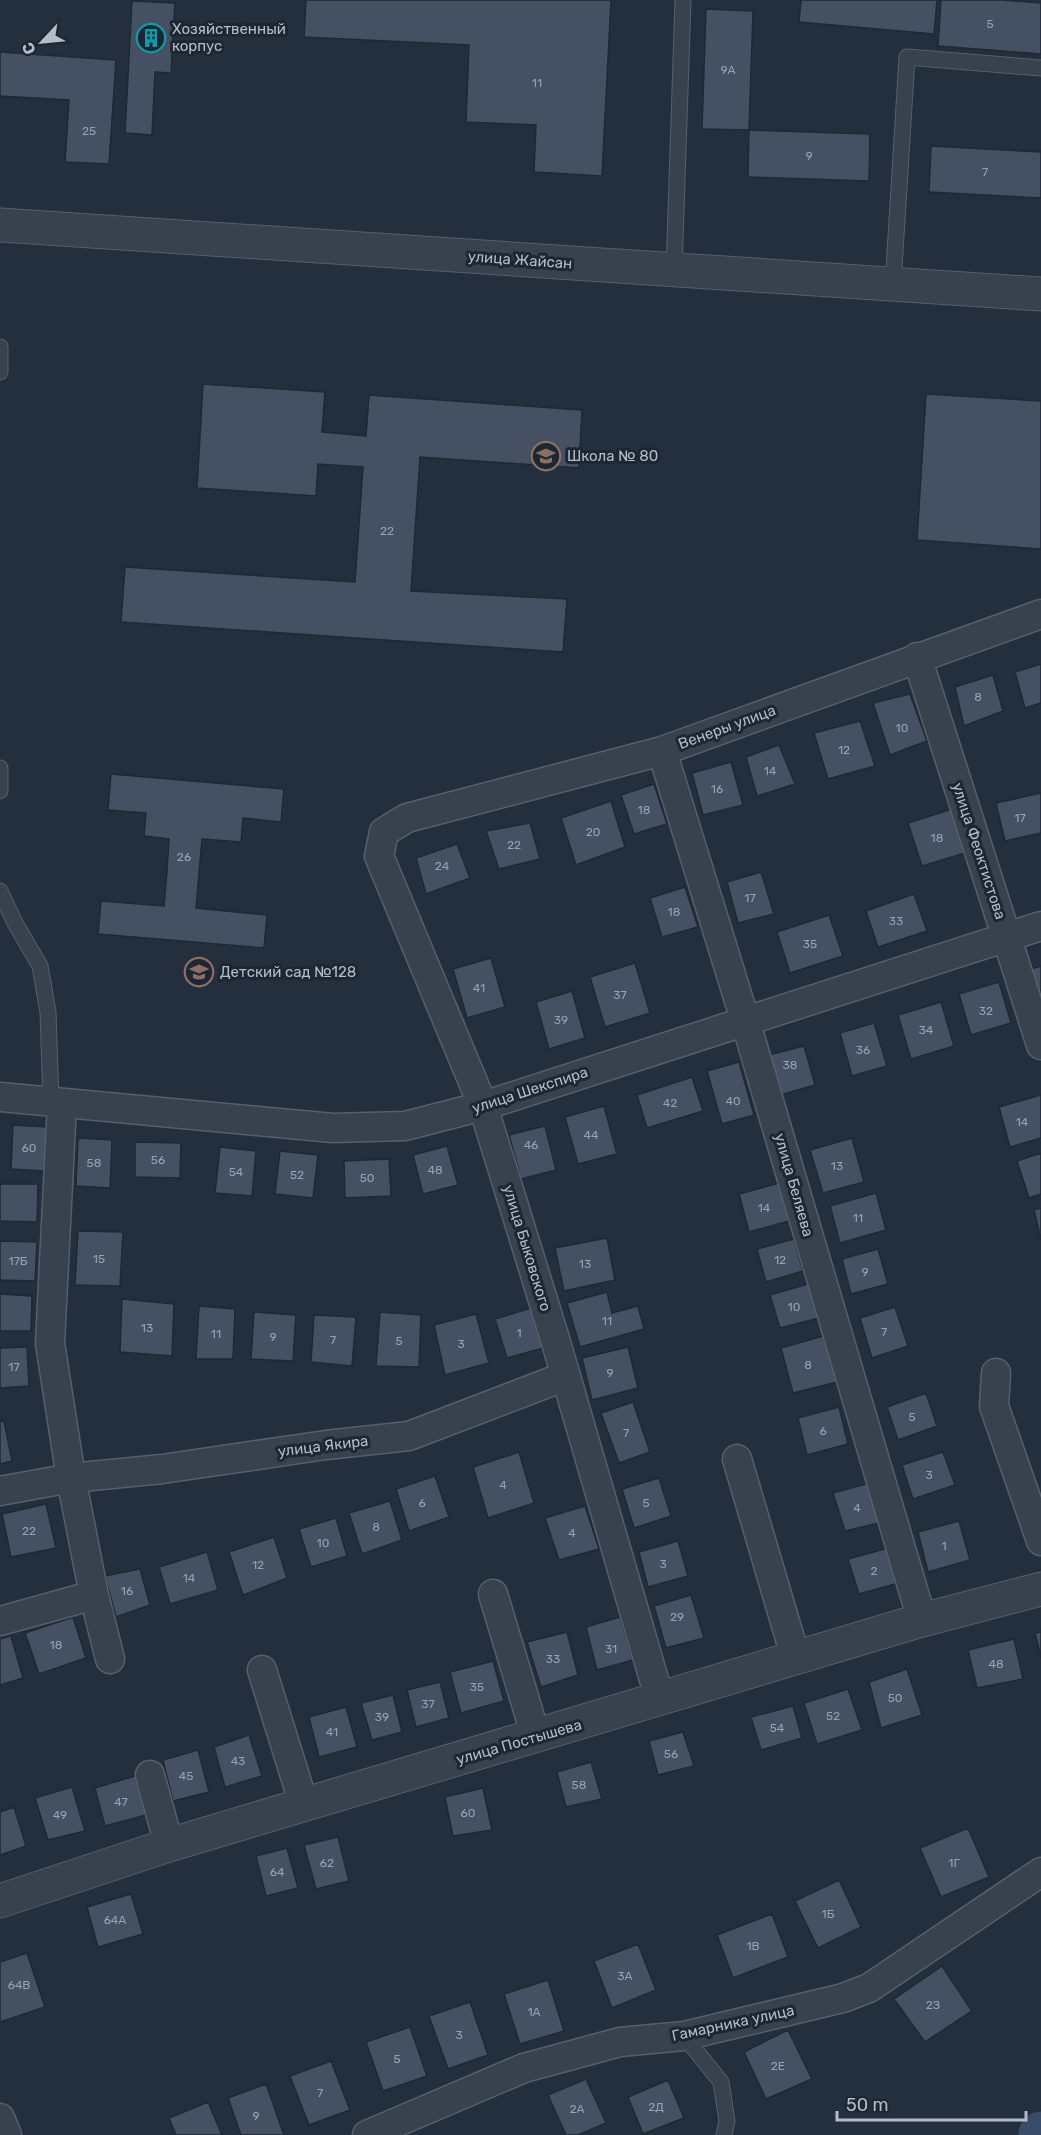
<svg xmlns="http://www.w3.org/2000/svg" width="1041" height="2135" font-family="Rubik,sans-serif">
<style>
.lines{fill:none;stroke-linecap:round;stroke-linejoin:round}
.river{stroke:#394c67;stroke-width:45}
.building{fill:#455162;stroke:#1f2835;stroke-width:1.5}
.service-casing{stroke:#565f6c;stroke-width:17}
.minor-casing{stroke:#565f6c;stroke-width:31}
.tertiary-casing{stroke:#565f6c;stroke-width:35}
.service{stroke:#38414e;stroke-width:15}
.minor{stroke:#38414e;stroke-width:28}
.tertiary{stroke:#38414e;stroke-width:33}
.labels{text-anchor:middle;stroke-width:6;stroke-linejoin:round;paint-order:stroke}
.number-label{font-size:12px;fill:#98a1af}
.poi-label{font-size:15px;fill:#b4bcc9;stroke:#1d2633;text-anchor:start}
.street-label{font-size:15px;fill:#b4bcc9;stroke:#1d2633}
</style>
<rect width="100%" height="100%" fill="#242f3e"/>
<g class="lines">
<!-- river -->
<path class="river" d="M1041 2135V2134"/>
</g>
<!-- building -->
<path class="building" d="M306 0H611L602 176 534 172 536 125 466 122 469 45 304 37Z
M801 0H937L934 34 799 22Z
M941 0H1002L1041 3V54L938 46Z
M132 1 175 3 171 73 155 72 152 135 125 133Z
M706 9 753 11 749 130 702 129Z
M0 52 116 60 109 164 65 162 69 100 0 96Z
M749 130 870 134 869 181 748 177Z
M931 146 1041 152V198L929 192Z
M203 384 325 392 322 432 366 436 369 395 582 410 579 468 420 457 411 591 567 599 563 652 121 622 125 567 355 582 363 467 318 464 316 496 197 488Z
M926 394 1041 401V549L917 540Z
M1041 664V703L1025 708 1015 672Z
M993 675 1003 711 964 726 955 687Z
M910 694 927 741 890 755 873 703Z
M860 721 875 766 828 779 814 733Z
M779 745 795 784 757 796 746 757Z
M731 762 743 805 703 815 692 773Z
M111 774 284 789 281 822 243 818 241 842 202 839 196 908 267 915 264 948 98 934 101 901 164 906 167 871 169 839 144 836 146 813 108 810Z
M654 784 667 824 634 834 621 795Z
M1041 793V833L1005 841 996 803Z
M611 801 625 847 576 865 561 818Z
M952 809 965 853 922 866 908 823Z
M530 823 540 859 499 869 486 831Z
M457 844 470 878 426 894 416 858Z
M761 872 774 914 738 923 727 882Z
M685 887 698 927 662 937 650 898Z
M914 894 927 931 878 947 866 911Z
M829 915 843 956 790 973 777 932Z
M491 958 505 1007 467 1018 453 969Z
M635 963 650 1013 605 1027 590 977Z
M1041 966V1000L1031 969Z
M999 982 1011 1023 971 1035 959 994Z
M572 991 585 1038 549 1049 536 1002Z
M941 1002 954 1046 911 1059 898 1015Z
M874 1023 887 1066 852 1076 840 1033Z
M804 1046 815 1085 780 1095 769 1055Z
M739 1062 754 1115 722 1124 707 1071Z
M692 1077 703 1111 647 1128 637 1095Z
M1041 1095V1138L1010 1147 999 1107Z
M604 1106 617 1154 578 1164 565 1117Z
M13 1125 47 1127 45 1171 11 1169Z
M545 1126 556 1170 521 1179 509 1135Z
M78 1138 112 1140 110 1188 76 1186Z
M852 1138 864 1182 823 1193 810 1150Z
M135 1142 181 1143 180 1178 135 1177Z
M447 1146 458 1185 423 1194 413 1155Z
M220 1147 256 1151 252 1196 215 1193Z
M280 1151 318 1155 313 1198 275 1194Z
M1041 1153V1194L1029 1198 1017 1161Z
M389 1159 391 1196 345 1198 344 1161Z
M779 1183 789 1221 749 1232 739 1194Z
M0 1184H38L37 1222 0 1221Z
M876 1193 886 1230 840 1243 830 1206Z
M1041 1208V1240L1034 1210Z
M78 1231 123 1232 120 1286 75 1285Z
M607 1238 615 1280 564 1291 555 1248Z
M794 1239 803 1271 766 1282 757 1249Z
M0 1241 37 1242 35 1281 0 1280Z
M878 1249 888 1284 851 1294 842 1259Z
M808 1284 819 1318 780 1328 770 1295Z
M607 1292 612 1313 638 1306 644 1329 580 1347 567 1303Z
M0 1294 32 1296 31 1331H0Z
M122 1299 174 1304 172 1356 120 1352Z
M199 1306 235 1309 233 1359H196Z
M895 1307 908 1346 872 1358 860 1318Z
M531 1308 543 1348 507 1358 495 1319Z
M254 1312 296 1315 293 1361 251 1359Z
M380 1312 421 1315 419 1367 376 1366Z
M476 1314 489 1363 445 1375 434 1325Z
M314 1315 356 1317 352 1366 311 1362Z
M823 1336 837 1382 793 1393 781 1348Z
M27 1347 29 1386 0 1388V1348Z
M628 1347 638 1388 592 1400 582 1358Z
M926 1393 937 1426 898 1440 887 1407Z
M633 1402 650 1452 619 1463 601 1413Z
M839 1407 848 1444 807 1455 798 1418Z
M4 1421 12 1461 0 1464V1422Z
M519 1452 534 1503 488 1518 473 1467Z
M943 1452 955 1485 913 1499 902 1465Z
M435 1476 449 1517 409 1531 396 1489Z
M659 1478 671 1516 634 1528 622 1489Z
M869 1483 879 1523 845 1531 833 1493Z
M390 1501 402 1540 362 1554 349 1513Z
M46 1504 56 1548 11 1557 2 1514Z
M585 1506 599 1549 559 1560 545 1518Z
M336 1518 347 1556 311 1567 299 1529Z
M959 1521 970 1560 928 1572 918 1532Z
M274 1537 287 1578 243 1595 229 1552Z
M678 1541 688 1576 648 1587 639 1552Z
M888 1548 899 1583 859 1594 848 1559Z
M207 1552 218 1590 170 1604 159 1567Z
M140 1569 150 1605 116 1617 105 1576Z
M691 1595 704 1638 666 1648 654 1606Z
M73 1617 86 1658 39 1674 25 1633Z
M620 1617 633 1660 597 1670 586 1627Z
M567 1632 578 1675 541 1687 527 1642Z
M1041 1632V1657L1035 1633Z
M11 1636 23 1678 0 1685V1639Z
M1014 1639 1023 1679 977 1688 968 1650Z
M493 1661 504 1701 461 1713 450 1672Z
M907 1669 922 1715 881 1728 869 1682Z
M440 1682 449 1718 416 1727 407 1690Z
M848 1689 862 1730 817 1744 804 1703Z
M393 1695 402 1732 372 1740 361 1703Z
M793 1706 802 1738 761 1750 751 1717Z
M346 1707 357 1747 319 1757 309 1717Z
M683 1732 694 1766 658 1775 649 1741Z
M249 1735 262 1776 225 1787 214 1747Z
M198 1750 209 1792 173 1801 163 1760Z
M591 1762 602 1799 566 1807 557 1772Z
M135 1776 146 1815 105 1826 95 1788Z
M72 1787 85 1831 48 1840 35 1798Z
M483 1788 492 1830 453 1836 445 1797Z
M14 1807 26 1846 0 1855V1812Z
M968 1828 989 1877 941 1897 920 1848Z
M338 1837 349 1881 316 1889 304 1845Z
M287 1848 298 1888 266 1896 256 1856Z
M839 1880 861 1927 818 1948 795 1901Z
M131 1894 143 1934 98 1947 87 1907Z
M772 1914 788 1957 733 1978 717 1935Z
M638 1944 656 1990 612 2008 594 1961Z
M27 1953 45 2007 0 2022V1962Z
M942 1966 972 2011 925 2042 894 1999Z
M548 1980 564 2031 520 2044 504 1994Z
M470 2002 488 2055 448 2069 429 2016Z
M410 2027 427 2076 383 2091 366 2042Z
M788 2030 812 2079 766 2099 744 2052Z
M331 2061 350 2110 309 2125 290 2076Z
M586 2079 606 2123 578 2135H566L548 2095Z
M668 2080 684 2118 643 2134 628 2097Z
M266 2084 284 2135H241L228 2098Z
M208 2102 222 2135H176L169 2118Z"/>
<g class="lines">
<!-- service casing -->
<g class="service-casing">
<path id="service" d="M674 271 683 0
M893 285 907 57 1041 68
M0 347V372
M0 768V791
M0 891 15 923 40 966 48 1012 51 1103
M684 2036 721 2082 727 2121 724 2135"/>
</g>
<!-- minor casing -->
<g class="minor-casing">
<path id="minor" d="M917 657 1041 1045
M662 751 745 1020 922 1620
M0 1097 333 1128 405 1126 483 1106 1041 926
M996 1373 994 1406 1041 1541
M737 1459 796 1659
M0 1491 71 1478 162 1469 326 1445 409 1436 566 1376
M493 1594 536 1737
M94 1595 110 1659
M0 1621 94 1595 71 1478 50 1343 62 1104
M262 1670 304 1805
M660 1700 555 1339 483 1106 379 856 384 832 407 818 662 751 1041 614
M150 1775 169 1845
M0 2118 7 2135
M367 2135 524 2068 620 2042 684 2036 843 1998 869 1988 1041 1872"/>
</g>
<!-- tertiary casing -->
<g class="tertiary-casing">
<path id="tertiary" d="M0 225 1041 294
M0 1901 169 1845 922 1620 1041 1589"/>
</g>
<!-- service -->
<use href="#service" class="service"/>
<!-- minor -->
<use href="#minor" class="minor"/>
<!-- tertiary -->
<use href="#tertiary" class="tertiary"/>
</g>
<!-- icons -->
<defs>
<g id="building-ring" transform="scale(1.5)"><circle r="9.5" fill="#1d2633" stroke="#0f9aa8" stroke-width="1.5"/><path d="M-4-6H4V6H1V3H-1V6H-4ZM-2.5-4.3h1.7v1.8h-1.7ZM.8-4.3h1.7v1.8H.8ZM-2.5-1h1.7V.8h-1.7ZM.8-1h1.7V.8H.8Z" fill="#0f9aa8"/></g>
<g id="school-ring" transform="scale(1.5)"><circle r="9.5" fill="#1d2633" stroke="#8d6e63" stroke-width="1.5"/><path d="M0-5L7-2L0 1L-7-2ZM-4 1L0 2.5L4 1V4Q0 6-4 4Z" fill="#8d6e63"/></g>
</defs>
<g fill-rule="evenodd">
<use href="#building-ring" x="151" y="38"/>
<use href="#school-ring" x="546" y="456"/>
<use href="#school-ring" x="199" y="972"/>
</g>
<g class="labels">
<!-- number labels -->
<g class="number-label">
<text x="990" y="28">5</text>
<text x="728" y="74">9А</text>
<text x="537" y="87">11</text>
<text x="89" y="135">25</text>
<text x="809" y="160">9</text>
<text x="985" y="176">7</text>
<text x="387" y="535">22</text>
<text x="978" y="701">8</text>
<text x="902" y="732">10</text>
<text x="844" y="754">12</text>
<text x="770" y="775">14</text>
<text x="717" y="793">16</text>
<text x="644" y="814">18</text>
<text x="1020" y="822">17</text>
<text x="593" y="836">20</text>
<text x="937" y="842">18</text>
<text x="514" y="849">22</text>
<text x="184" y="861">26</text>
<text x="442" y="870">24</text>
<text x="750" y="902">17</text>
<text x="674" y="916">18</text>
<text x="896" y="925">33</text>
<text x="810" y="948">35</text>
<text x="479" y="992">41</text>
<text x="620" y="999">37</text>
<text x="986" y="1015">32</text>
<text x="561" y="1024">39</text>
<text x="926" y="1034">34</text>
<text x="863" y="1054">36</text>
<text x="790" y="1069">38</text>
<text x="733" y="1105">40</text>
<text x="670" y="1107">42</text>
<text x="1022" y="1126">14</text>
<text x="591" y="1139">44</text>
<text x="531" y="1149">46</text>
<text x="29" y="1152">60</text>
<text x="158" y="1164">56</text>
<text x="94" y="1167">58</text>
<text x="837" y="1170">13</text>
<text x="435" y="1174">48</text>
<text x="236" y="1176">54</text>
<text x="297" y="1179">52</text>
<text x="367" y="1182">50</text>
<text x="764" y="1212">14</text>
<text x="858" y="1222">11</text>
<text x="99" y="1263">15</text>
<text x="780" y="1264">12</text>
<text x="18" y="1265">17Б</text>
<text x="585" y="1268">13</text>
<text x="865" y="1276">9</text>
<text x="794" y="1311">10</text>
<text x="607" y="1325">11</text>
<text x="147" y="1332">13</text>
<text x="884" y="1336">7</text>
<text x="519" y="1337">1</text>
<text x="216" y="1338">11</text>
<text x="273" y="1341">9</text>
<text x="333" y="1344">7</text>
<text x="399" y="1345">5</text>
<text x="461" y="1348">3</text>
<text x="808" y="1369">8</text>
<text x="14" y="1371">17</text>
<text x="610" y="1377">9</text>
<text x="912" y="1421">5</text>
<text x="823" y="1435">6</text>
<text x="626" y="1437">7</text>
<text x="929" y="1479">3</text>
<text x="503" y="1489">4</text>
<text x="422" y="1507">6</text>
<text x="646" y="1507">5</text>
<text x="857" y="1512">4</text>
<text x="376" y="1531">8</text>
<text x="29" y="1535">22</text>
<text x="572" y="1537">4</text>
<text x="323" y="1547">10</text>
<text x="944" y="1550">1</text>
<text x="663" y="1568">3</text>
<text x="258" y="1569">12</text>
<text x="874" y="1575">2</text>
<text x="189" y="1582">14</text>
<text x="127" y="1595">16</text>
<text x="677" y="1621">29</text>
<text x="56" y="1649">18</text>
<text x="611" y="1653">31</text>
<text x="553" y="1663">33</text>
<text x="996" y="1668">48</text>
<text x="477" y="1691">35</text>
<text x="895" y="1702">50</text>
<text x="428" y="1708">37</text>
<text x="833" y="1720">52</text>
<text x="382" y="1721">39</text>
<text x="777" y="1732">54</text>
<text x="332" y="1736">41</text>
<text x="671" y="1758">56</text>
<text x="238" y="1765">43</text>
<text x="186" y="1780">45</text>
<text x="579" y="1789">58</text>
<text x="121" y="1806">47</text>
<text x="468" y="1817">60</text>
<text x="60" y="1819">49</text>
<text x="327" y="1867">62</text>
<text x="954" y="1867">1Г</text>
<text x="277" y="1876">64</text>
<text x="828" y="1918">1Б</text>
<text x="115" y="1924">64А</text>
<text x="753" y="1950">1В</text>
<text x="625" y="1980">3А</text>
<text x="19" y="1989">64В</text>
<text x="933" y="2009">2З</text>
<text x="534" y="2016">1А</text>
<text x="459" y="2039">3</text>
<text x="397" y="2063">5</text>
<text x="778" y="2070">2Е</text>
<text x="320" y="2097">7</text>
<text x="656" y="2111">2Д</text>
<text x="577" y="2113">2А</text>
<text x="256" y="2120">9</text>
</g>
<!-- poi labels -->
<g class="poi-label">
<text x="172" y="34">Хозяйственный<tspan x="172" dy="17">корпус</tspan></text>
<text x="567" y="461">Школа № 80</text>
<text x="220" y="977">Детский сад №128</text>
</g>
<!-- street labels -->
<g class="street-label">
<text transform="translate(520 260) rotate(4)" y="5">улица Жайсан</text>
<text transform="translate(727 727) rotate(-20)" y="5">Венеры улица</text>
<text transform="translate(979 851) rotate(72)" y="5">улица Феоктистова</text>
<text transform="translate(530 1090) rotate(-18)" y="5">улица Шекспира</text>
<text transform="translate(794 1185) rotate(74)" y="5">улица Беляева</text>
<text transform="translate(527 1248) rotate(73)" y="5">улица Быковского</text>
<text transform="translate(323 1446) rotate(-7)" y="5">улица Якира</text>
<text transform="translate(519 1742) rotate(-16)" y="5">улица Постышева</text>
<text transform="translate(733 2023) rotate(-12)" y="5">Гамарника улица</text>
</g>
</g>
<!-- north arrow -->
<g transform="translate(42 42) rotate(244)" stroke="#1d2633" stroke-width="4.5" paint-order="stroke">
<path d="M0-4.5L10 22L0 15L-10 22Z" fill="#b4bcc9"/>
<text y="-9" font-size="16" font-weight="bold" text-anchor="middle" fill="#b4bcc9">С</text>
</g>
<!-- scale -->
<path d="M837 2111v9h189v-9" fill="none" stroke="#b4bcc9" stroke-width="3"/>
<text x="846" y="2111" font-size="18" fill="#b4bcc9" stroke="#1d2633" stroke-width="4.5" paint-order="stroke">50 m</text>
</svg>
